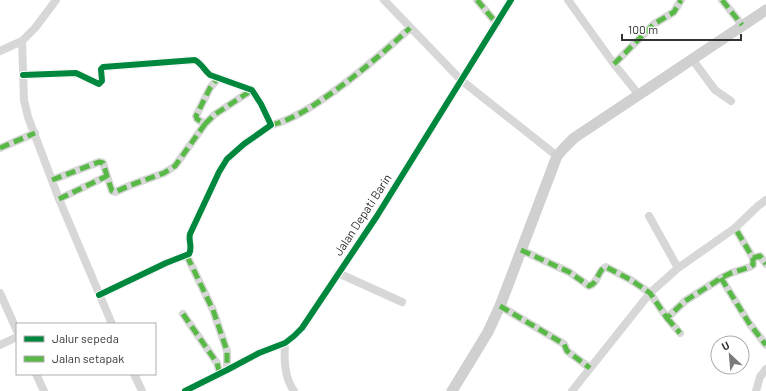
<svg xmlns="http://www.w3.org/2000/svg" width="766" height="391" font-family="Barlow,sans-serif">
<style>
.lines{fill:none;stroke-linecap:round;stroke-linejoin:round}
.minor{stroke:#d7d7d7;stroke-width:8}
.secondary{stroke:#d0d0d0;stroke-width:11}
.quiet{stroke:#58b947;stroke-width:5;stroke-dasharray:10 5;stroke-linecap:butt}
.cycleway-casing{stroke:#fff;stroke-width:8}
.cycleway{stroke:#00873e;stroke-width:6}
.labels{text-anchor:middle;stroke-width:4;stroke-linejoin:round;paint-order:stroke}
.street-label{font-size:12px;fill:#333;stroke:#fff}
</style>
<rect width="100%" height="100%" fill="#fff"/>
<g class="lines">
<!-- minor -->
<path class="minor" d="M384 0 461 80 557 156
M477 0 497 24
M568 0 614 64 639 95
M722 0 742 25
M22 41 24 100 28 117 59 199 112 324
M0 51 22 41 35 28 56 0
M692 59 715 90 731 101
M614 64 654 24 674 12 681 0
M23 75 76 73 99 84 102 81 101 69 103 67 195 60C202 64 204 70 210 75L252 90 261 104 271 125 244 144 227 159 219 172 190 234C188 241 193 247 189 254L166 263 99 295
M205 124 214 115 252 90
M271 125C289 121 307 110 323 99 354 78 382 54 410 28
M0 148 35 133
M52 180 99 162 103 163 107 176
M59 199 107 176 112 191 115 192 131 185 164 173 175 166 205 124 197 119 196 116 210 88 218 78
M649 216 678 268
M521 250 569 272 589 286C599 283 597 270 606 267L631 280 650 293 667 318 685 301 723 277 731 273 750 267 753 265V258L735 228
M187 256 213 310 227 351V370
M753 258 760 256 766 264
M338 273 402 302
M721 278 749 323 766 345
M0 293 17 331
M500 306 564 344 567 351 590 368
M183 314 217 363 220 374
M667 318 680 333
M285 343C284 359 284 377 294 391
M0 345 17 337
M36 374 44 391
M134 374 142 391
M185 391 227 370 259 353 285 343 294 336 302 328 377 216 511 0
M572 391 650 293 678 268 735 228 758 206 766 200
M756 391 760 377 766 369"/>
<!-- secondary -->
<path class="secondary" d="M452 391 488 332 500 306 557 156 564 148 574 138 766 10"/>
<!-- quiet -->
<path class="quiet" d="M477 0 497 24
M722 0 742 25
M614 64 654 24 674 12 681 0
M205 124 214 115 252 90
M271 125C289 121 307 110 323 99 354 78 382 54 410 28
M0 148 35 133
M52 180 99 162 103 163 107 176
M59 199 107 176 112 191 115 192 131 185 164 173 175 166 205 124 197 119 196 116 210 88 218 78
M521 250 569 272 589 286C599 283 597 270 606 267L631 280 650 293 667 318 685 301 723 277 731 273 750 267 753 265V258L735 228
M187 256 213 310 227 351V370
M753 258 760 256 766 264
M721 278 749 323 766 345
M500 306 564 344 567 351 590 368
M183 314 217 363 220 374
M667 318 680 333"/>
<!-- cycleway casing -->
<g class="cycleway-casing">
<path id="cycleway" d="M23 75 76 73 99 84 102 81 101 69 103 67 195 60C202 64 204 70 210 75L252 90 261 104 271 125 244 144 227 159 219 172 190 234C188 241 193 247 189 254L166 263 99 295
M185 391 227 370 259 353 285 343 294 336 302 328 377 216 511 0"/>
</g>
<!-- cycleway -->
<use href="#cycleway" class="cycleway"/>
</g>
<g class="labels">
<!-- street labels -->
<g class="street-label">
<text transform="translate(363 215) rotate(-57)" y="4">Jalan Depati Barin</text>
</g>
</g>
<!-- legend -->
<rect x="16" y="323" width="140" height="52" fill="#ffffff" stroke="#adadad"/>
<rect x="24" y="336" width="20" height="6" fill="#00873e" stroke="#adadad"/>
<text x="52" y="343" font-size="12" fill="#333333">Jalur sepeda</text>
<rect x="24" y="356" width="20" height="6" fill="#58b947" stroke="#adadad"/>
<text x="52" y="363" font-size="12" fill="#333333">Jalan setapak</text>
<!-- north arrow -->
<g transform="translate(730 355) rotate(334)"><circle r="19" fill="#ffffff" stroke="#adadad"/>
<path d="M0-3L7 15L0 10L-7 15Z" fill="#7a7a7a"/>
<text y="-6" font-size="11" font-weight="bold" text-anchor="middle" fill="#333333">U</text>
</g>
<!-- scale -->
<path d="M622 34v6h119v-6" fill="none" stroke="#333333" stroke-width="2"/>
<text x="628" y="34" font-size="12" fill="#333333" stroke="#ffffff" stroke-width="3" paint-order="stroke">100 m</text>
</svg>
